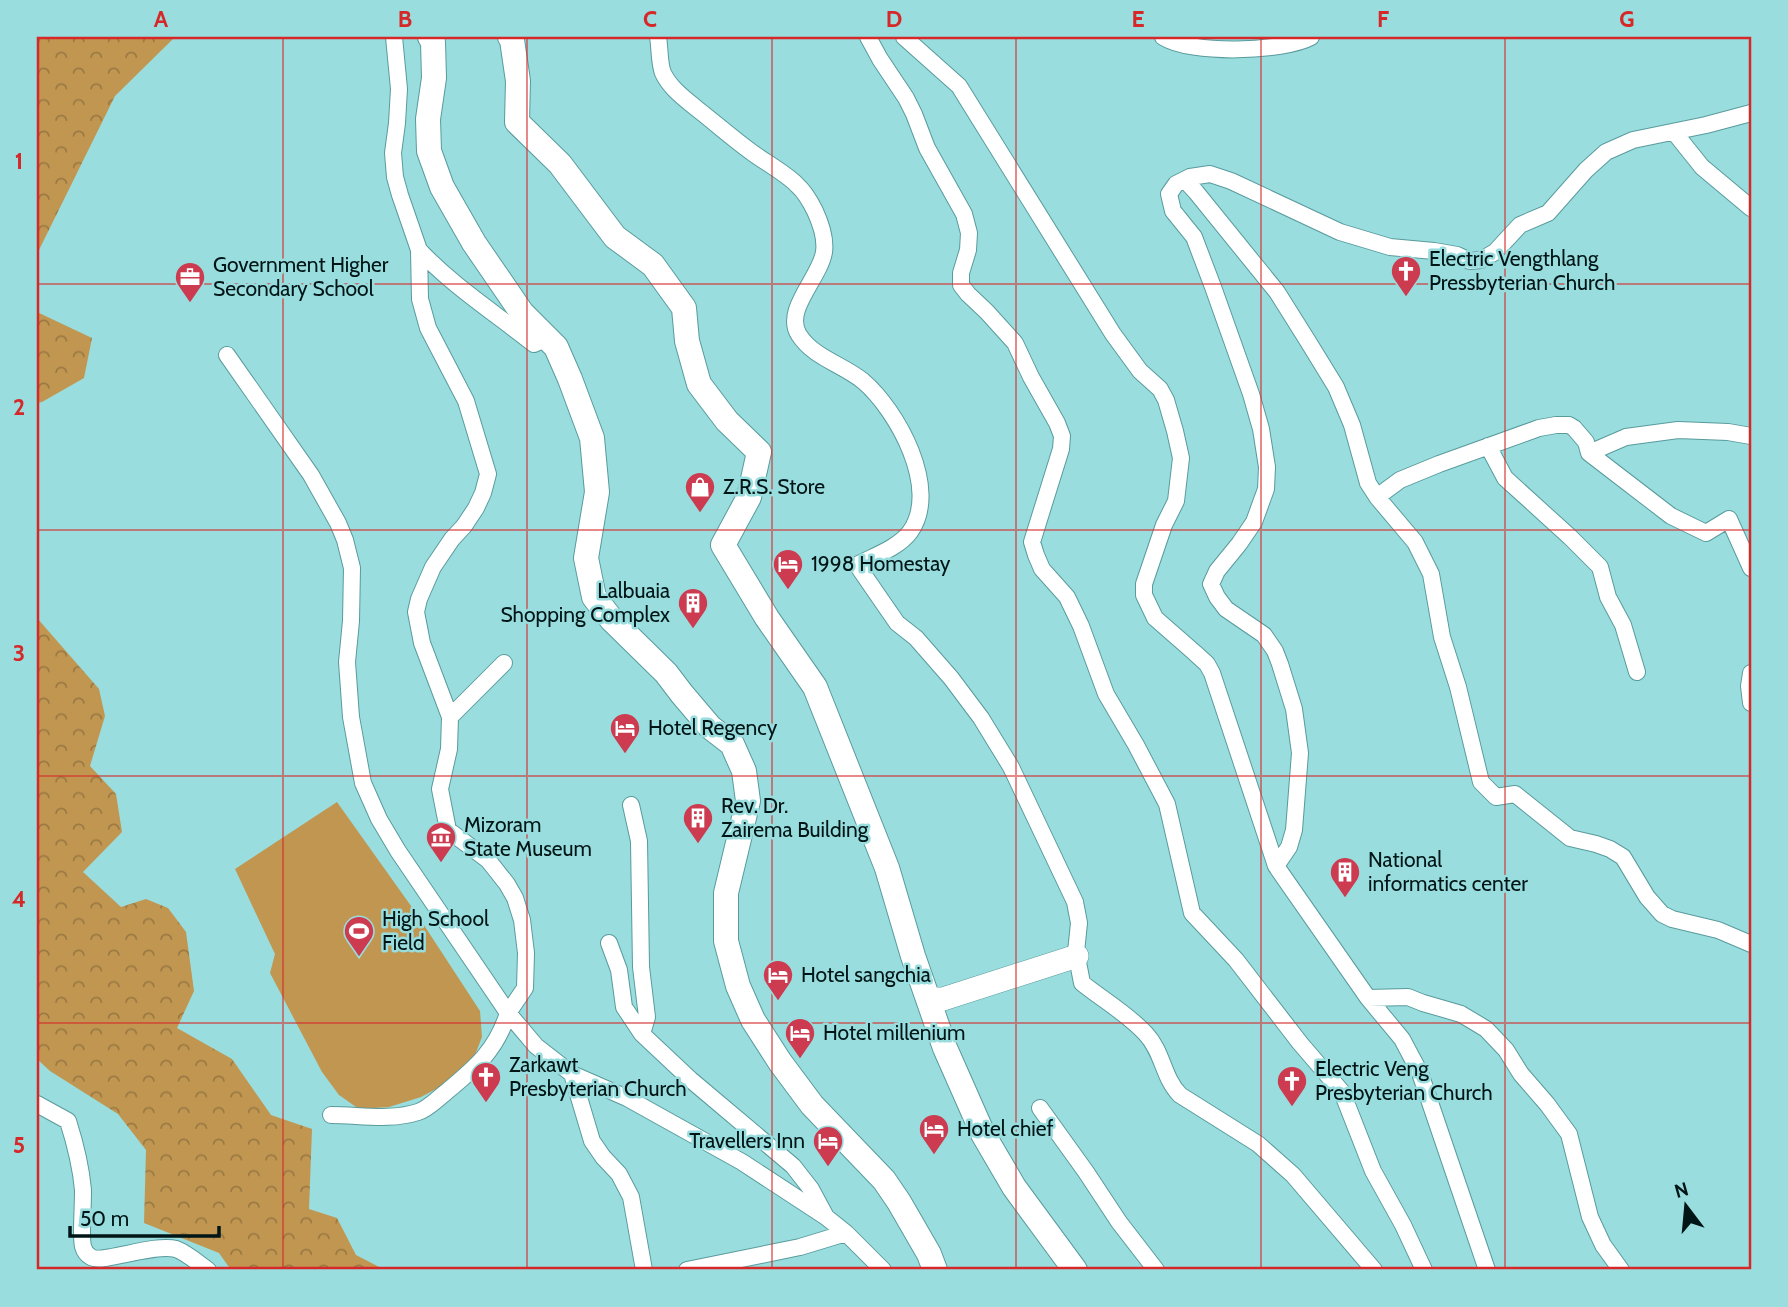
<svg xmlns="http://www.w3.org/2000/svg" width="1788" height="1307" font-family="Cabin,sans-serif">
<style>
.forest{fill:url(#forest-crowns)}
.pitch{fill:#c19651}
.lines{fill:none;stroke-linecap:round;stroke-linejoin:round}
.street-casing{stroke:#599b9d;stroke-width:18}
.secondary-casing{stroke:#599b9d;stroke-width:24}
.primary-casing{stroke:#599b9d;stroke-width:26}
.street{stroke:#fff;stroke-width:16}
.secondary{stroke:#fff;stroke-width:23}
.primary{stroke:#fff;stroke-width:24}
.grid{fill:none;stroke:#d62828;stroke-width:2;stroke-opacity:0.55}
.labels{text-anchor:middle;stroke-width:5;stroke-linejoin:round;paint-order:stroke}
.poi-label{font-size:21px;fill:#001516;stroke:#99ddde;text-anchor:start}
.neatline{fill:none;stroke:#d62828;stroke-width:2.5}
.grid-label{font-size:23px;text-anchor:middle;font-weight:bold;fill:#d62828}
</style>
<defs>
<pattern id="forest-crowns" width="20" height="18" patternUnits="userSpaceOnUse" patternTransform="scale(1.75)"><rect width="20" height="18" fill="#c19651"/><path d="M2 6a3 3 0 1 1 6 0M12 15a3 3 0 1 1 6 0" fill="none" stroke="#9a7942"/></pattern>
</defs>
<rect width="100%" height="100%" fill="#99ddde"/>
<!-- forest -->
<path class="forest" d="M37 37H175L115 96 37 254Z
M37 312 92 338 84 378 42 402 37 403Z
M37 618 99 689 105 716 90 766 116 794 122 832 83 872 121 907 146 899 168 908 186 932 194 991 177 1028 232 1059 271 1115 312 1129 309 1209 337 1218 356 1255 385 1270H231L219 1253 144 1223 146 1150 118 1114 50 1071 37 1059Z"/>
<!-- pitch -->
<path class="pitch" d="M337 802 416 913 480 1011 482 1037 473 1060 453 1080 421 1097 389 1107 359 1109 339 1095 322 1072 270 973 275 954 235 869Z"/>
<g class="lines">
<!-- street casing -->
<g class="street-casing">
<path id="street" d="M394 37 399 89 397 123 393 153 395 177 400 195 419 250 420 299 428 328 466 401 488 474 483 493 476 508 464 526 452 539 433 567 419 599 416 612 422 643 450 717 449 749 440 789 448 830 488 860 507 884 515 898 522 920 526 953 525 988 508 1013 536 1046 572 1074 627 1098 742 1162 826 1217 846 1233 883 1270
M658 37C660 48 659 63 663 73 670 88 684 98 696 108 714 122 731 137 750 151 763 161 787 174 797 185 804 191 811 203 815 211 821 224 826 238 824 252 820 278 783 310 799 335 814 358 842 364 863 381 897 410 941 489 910 532 898 548 874 556 857 565L897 623 916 638 951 678 981 718 1011 767 1075 902 1079 923 1076 952 1082 983C1103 1000 1128 1014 1146 1034 1163 1052 1163 1078 1180 1095L1258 1144 1293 1175 1374 1270
M868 37 880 59 906 98 914 114 927 148 964 214 969 233 968 250 961 273V285L968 294 987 312 1015 343 1031 377 1057 423 1062 436 1061 449 1032 542 1036 555 1042 569 1067 597 1081 626 1106 694 1136 745 1167 804 1192 913 1236 960 1300 1043 1342 1092 1373 1171 1403 1225 1424 1270
M904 37 959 86 1113 334 1140 371 1160 389 1166 400 1175 431 1181 458 1176 501 1164 525 1144 584V595L1155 618 1195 653 1207 664 1212 673 1276 866
M1163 37C1191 55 1283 52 1311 37
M1674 132 1702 167 1751 208
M1185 180 1196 192 1277 292 1309 343 1336 387 1352 425 1368 483 1377 497 1415 542 1431 574 1442 637 1458 687 1481 782 1496 797 1515 794 1570 838 1596 844 1610 849 1623 857 1647 897 1662 914 1672 919 1718 930 1751 944
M419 250C452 285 492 311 530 341L534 344 547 338
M227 355 311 475 338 523 345 540 352 568 351 621 347 662 351 717 363 783 379 819 398 851 508 1013C496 1051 475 1068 445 1093 437 1099 428 1109 418 1112 390 1121 360 1115 331 1115
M1488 446 1505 478 1570 537 1600 567 1608 597 1623 625 1637 672
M1589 453 1671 516 1706 533 1729 519 1751 568
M1377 497 1400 480 1439 464 1539 428 1556 425H1569L1574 428 1586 442 1589 453 1626 437 1678 430 1728 432 1751 436
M1751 673 1749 686 1751 703
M450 717 504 663
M631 805 639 841 641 967 647 1017 642 1034 691 1080 793 1166 811 1189 825 1215
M609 943 619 970 624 1007 642 1034
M1368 998 1408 997 1423 1003 1461 1014 1486 1029 1506 1050 1521 1074 1547 1104 1569 1134 1590 1217 1603 1245 1621 1270
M572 1074 592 1141 603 1157 619 1174 631 1197 644 1270
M37 1104 68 1121C75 1143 81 1167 83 1190 83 1204 82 1219 82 1233 82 1243 82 1252 91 1257 102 1264 154 1243 176 1249 187 1253 198 1263 208 1270
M1040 1108 1086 1172 1119 1222 1156 1270
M687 1270 800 1247 846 1233
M1487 1270 1420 1073 1402 1039 1368 998 1276 866 1289 847 1294 830 1300 753 1294 709 1280 664 1275 651 1264 635 1226 609 1217 597 1211 584 1217 571 1239 544 1254 522 1266 489 1267 467 1261 429 1251 394 1213 287 1194 237 1173 211 1169 194 1176 184 1190 177 1210 174 1231 181 1340 232 1390 247 1434 251 1457 255 1470 261 1481 260 1495 252 1520 225 1548 213 1586 170 1606 152 1633 140 1706 125 1751 113"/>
</g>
<!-- secondary casing -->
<g class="secondary-casing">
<path id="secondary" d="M929 999H943L1077 956"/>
</g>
<!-- primary casing -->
<g class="primary-casing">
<path id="primary" d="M430 37 433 42 434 78 428 119 429 151 442 187 474 243 522 313 556 347 570 379 592 438 597 492 586 558 594 597 612 620 666 673 682 694 710 727 732 744 744 771 748 801 726 893V941L738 986 753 1020 780 1062 812 1105 884 1180 899 1202 929 1254 935 1270
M510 37 512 40 518 81 517 122 560 164 615 237 653 265 684 308 687 341 699 384 727 421 759 452 749 497 723 545 767 618 815 687 887 868 913 956 945 1048 983 1134 1014 1187 1075 1270"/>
</g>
<!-- street -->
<use href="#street" class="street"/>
<!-- secondary -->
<use href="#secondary" class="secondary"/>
<!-- primary -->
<use href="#primary" class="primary"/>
</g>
<!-- grid -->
<path class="grid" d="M283 37V1270M527 37V1270M772 37V1270M1016 37V1270M1261 37V1270M1505 37V1270M37 284H1751M37 530H1751M37 776H1751M37 1023H1751"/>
<!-- icons -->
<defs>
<g id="church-pin" transform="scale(1.575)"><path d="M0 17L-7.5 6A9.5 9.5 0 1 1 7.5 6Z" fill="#cc3b4f" stroke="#99ddde"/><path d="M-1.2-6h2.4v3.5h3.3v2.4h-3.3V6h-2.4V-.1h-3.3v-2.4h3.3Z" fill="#fff"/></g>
<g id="office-pin" transform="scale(1.575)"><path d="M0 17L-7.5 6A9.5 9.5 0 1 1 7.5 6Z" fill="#cc3b4f" stroke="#99ddde"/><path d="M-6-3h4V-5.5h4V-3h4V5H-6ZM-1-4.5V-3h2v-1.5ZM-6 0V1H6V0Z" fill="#fff"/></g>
<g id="shop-pin" transform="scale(1.575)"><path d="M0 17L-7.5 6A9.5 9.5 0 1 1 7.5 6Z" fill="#cc3b4f" stroke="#99ddde"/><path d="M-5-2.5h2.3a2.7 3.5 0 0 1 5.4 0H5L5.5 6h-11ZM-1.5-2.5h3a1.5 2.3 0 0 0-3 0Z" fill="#fff"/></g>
<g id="hotel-pin" transform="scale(1.575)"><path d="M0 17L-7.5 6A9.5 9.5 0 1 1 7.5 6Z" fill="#cc3b4f" stroke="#99ddde"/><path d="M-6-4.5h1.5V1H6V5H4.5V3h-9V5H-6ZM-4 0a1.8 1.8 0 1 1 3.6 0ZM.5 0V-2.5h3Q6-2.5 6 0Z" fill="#fff"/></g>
<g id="building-pin" transform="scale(1.575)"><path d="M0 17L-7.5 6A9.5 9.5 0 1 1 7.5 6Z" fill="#cc3b4f" stroke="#99ddde"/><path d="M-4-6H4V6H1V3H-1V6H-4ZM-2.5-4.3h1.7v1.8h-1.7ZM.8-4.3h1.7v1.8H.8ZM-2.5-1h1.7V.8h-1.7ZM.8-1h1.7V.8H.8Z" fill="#fff"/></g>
<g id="museum-pin" transform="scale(1.575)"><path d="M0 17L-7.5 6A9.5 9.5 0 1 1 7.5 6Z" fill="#cc3b4f" stroke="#99ddde"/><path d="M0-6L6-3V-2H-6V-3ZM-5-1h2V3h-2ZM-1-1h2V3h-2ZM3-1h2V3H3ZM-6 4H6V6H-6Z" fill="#fff"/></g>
<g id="stadium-pin" transform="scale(1.575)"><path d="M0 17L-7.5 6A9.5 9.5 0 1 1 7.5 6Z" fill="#cc3b4f" stroke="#99ddde"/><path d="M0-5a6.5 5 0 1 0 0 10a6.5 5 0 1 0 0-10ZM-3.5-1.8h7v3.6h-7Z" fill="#fff"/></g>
</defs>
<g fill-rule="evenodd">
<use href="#church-pin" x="1406" y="271"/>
<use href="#office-pin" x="190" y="277"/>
<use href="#shop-pin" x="700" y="487"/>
<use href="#hotel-pin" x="788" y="564"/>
<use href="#building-pin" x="693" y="603"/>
<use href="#hotel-pin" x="625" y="728"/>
<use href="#building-pin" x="698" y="818"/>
<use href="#museum-pin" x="441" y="837"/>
<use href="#building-pin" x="1345" y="872"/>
<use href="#stadium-pin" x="359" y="931"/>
<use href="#hotel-pin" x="778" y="975"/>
<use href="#hotel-pin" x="800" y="1033"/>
<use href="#church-pin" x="486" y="1077"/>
<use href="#church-pin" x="1292" y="1081"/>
<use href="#hotel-pin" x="934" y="1129"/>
<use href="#hotel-pin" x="828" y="1141"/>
</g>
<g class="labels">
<!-- poi labels -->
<g class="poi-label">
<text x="1429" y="266">Electric Vengthlang<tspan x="1429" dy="24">Pressbyterian Church</tspan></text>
<text x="213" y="272">Government Higher<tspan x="213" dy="24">Secondary School</tspan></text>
<text x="723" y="494">Z.R.S. Store</text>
<text x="811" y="571">1998 Homestay</text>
<text x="670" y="598" text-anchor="end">Lalbuaia<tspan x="670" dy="24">Shopping Complex</tspan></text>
<text x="648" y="735">Hotel Regency</text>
<text x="721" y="813">Rev. Dr.<tspan x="721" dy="24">Zairema Building</tspan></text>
<text x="464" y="832">Mizoram<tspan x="464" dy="24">State Museum</tspan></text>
<text x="1368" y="867">National<tspan x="1368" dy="24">informatics center</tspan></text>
<text x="382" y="926">High School<tspan x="382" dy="24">Field</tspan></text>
<text x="801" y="982">Hotel sangchia</text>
<text x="823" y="1040">Hotel millenium</text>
<text x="509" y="1072">Zarkawt<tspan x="509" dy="24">Presbyterian Church</tspan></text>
<text x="1315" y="1076">Electric Veng<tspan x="1315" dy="24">Presbyterian Church</tspan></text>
<text x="957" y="1136">Hotel chief</text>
<text x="805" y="1148" text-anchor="end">Travellers Inn</text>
</g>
</g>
<!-- border -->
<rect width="1788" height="1307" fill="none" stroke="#99ddde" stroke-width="77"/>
<!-- north arrow -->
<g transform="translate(1686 1206) rotate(344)" stroke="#99ddde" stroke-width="5" paint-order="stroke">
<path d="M0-5L12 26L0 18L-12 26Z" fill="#001516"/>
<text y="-10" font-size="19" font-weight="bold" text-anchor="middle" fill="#001516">N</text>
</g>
<!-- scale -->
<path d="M70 1226v10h149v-10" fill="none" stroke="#001516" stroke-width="3.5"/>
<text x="80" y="1226" font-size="21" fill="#001516" stroke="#99ddde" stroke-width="5" paint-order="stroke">50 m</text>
<rect x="38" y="38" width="1712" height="1230" class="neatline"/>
<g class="grid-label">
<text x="161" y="27">A</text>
<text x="405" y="27">B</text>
<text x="650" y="27">C</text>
<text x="894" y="27">D</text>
<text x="1138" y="27">E</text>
<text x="1383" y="27">F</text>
<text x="1627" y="27">G</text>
<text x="19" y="169">1</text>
<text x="19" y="415">2</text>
<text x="19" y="661">3</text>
<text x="19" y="907">4</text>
<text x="19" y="1153">5</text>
</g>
</svg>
